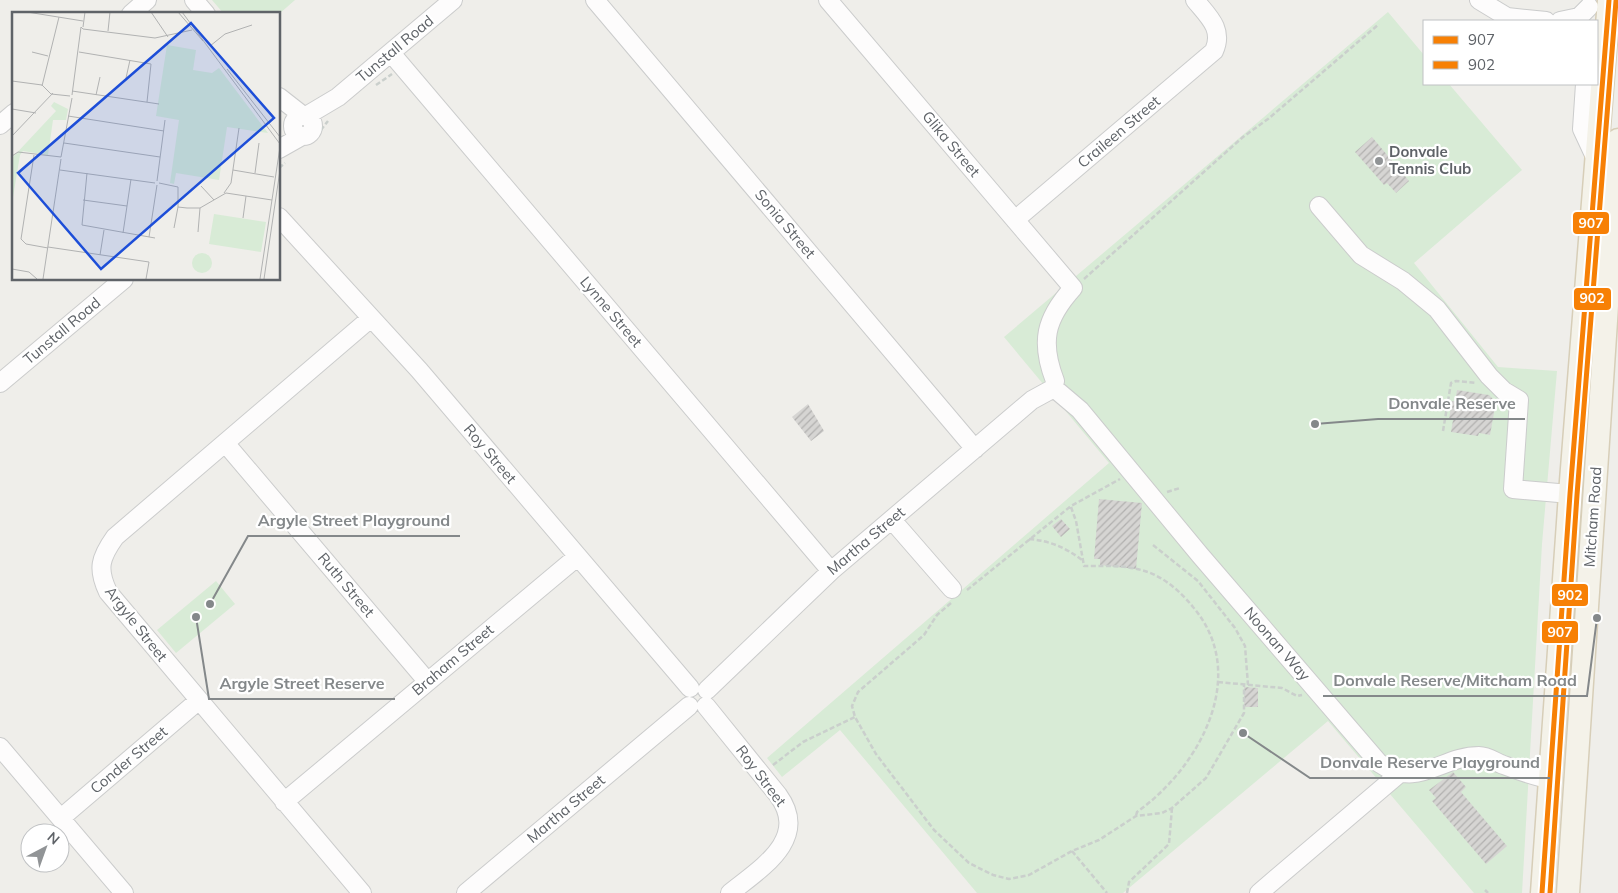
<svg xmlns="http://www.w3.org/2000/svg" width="1618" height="893" font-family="Mulish,sans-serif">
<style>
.green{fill:#d8ebd6}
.building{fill:url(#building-hatch)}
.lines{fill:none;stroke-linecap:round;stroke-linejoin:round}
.minor-casing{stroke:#cbcccc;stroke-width:20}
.major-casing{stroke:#d7ceb8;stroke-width:25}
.path{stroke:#cacfcc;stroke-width:2.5;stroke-dasharray:5 2.5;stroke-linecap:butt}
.minor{stroke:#fdfcfc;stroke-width:18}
.major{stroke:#f4f2e9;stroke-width:22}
.bus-1-casing{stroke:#fff;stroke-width:9}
.bus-2-casing{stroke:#fff;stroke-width:9}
.bus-1{stroke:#f78005;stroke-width:5}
.bus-2{stroke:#f78005;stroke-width:5}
.poi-dot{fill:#919496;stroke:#fff;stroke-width:2}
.labels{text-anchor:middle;stroke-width:4.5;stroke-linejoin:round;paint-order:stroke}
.street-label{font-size:15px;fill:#5f6368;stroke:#fff}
.poi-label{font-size:15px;font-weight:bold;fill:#5f6368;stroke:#fff;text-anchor:start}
.inset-road{fill:none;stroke:#b1b2b2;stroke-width:1}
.view{fill:#1d4ed8;fill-opacity:0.15;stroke:#1d4ed8;stroke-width:2.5}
.inset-edge{fill:none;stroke:#5f6368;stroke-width:2.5}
.leader{fill:none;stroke:#84888a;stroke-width:2}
.callout-dot{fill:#84888a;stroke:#fff;stroke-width:2}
.callout-label{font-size:16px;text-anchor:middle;font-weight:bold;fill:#84888a;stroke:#fff;stroke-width:4.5;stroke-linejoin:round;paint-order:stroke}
.line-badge{stroke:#fff;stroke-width:2}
.badge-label{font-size:14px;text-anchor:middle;font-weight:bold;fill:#fff}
</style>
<defs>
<pattern id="building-hatch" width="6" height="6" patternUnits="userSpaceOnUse" patternTransform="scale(1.25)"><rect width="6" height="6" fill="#d6d5d3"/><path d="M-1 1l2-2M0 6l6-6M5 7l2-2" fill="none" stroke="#b1b0af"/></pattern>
</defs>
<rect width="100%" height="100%" fill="#efeeea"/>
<!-- green -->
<path class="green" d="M212 0H295L279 14H224Z
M1388 12 1424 55V84H1449L1522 170 1414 263 1498 367 1557 371 1542 544 1522 893H1474L1328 721 1123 893H977L840 730 782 777 767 758 1109 463 1004 337Z
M216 581 235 604 176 653 157 630Z"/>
<!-- building -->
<path class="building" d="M1372 137 1409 181 1396 193 1387 183 1384 185 1355 152Z
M1457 390 1489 395 1496 402 1490 435 1479 433 1478 436 1451 432 1453 420 1449 419 1452 401H1455Z
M808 404 824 431 811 441 792 417Z
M1099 499 1142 503 1136 569 1100 565V559H1094Z
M1061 519 1070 529 1061 537 1052 526Z
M1244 687 1258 688V707H1244Z
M1453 772 1466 787 1461 792 1507 846 1486 864 1432 801 1436 798 1429 790Z"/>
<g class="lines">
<!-- minor casing -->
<g class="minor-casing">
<path id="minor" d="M194 0 206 14
M595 0 975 449
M828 0 1073 288C1045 319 1040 342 1055 381
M1479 0 1507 17 1546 21
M131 14 147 0
M1560 21 1579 17 1589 7
M391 53 831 571
M1585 84 1582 129 1596 159
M279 97 302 115
M293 126a10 10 0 1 1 20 0a10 10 0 1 1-20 0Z
M306 116 338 97 453 0
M0 125 14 113
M279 149 302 136
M1319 206 1361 255 1403 281 1437 309 1489 376 1504 391 1519 400 1513 489 1570 494
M279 217 419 370 690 688
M1015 220 1214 51C1224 29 1208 16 1195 0
M0 383 124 279
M226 444 427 681
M892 520 952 589
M707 690 831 571 1032 400 1054 388 1080 410 1200 555 1379 763C1418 790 1441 756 1479 756 1487 756 1494 761 1501 764 1517 770 1532 776 1549 779
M706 706 778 795C810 839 761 868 730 893
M0 747 124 893
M284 802 577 557
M61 818 198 701
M362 893 108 592C97 569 100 558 115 537L371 318
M466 893 689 706
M1259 893 1400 773"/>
</g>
<!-- major casing -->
<g class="major-casing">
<path id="major" d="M1542 893 1570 494 1609 0
M1568 893 1618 140"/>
</g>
<!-- path -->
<path class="path" d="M376 85 392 74
M316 136 328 121
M279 168 285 163
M1084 279 1243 137 1268 119 1379 24
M1443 431 1451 383 1456 381 1476 383
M1167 492 1180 488
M1071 507 1076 521 1084 566C1102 566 1124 565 1141 570 1162 575 1180 591 1193 607 1251 675 1199 768 1137 812L1136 816
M1029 539C1051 541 1066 548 1082 560
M1153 545 1198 581 1235 628 1245 646 1248 685
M967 590 1071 506 1120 479
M951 603 937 615 924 635 858 692 852 706 855 717 876 754 934 830 969 863 993 875 1009 879 1029 875 1072 851 1099 840 1136 816 1162 813 1172 808 1206 778 1244 713V684
M1218 682 1282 688 1297 696 1302 695
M773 765 803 742 855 717
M1072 851 1107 893
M1485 890 1488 893
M1127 893 1129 882 1169 844 1172 808"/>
<!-- minor -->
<use href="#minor" class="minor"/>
<!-- major -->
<use href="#major" class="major"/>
<!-- bus-1 casing -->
<g class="bus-1-casing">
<path id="bus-1" d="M1542 893 1570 494 1609 0"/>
</g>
<!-- bus-2 casing -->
<g class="bus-2-casing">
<path id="bus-2" d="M1550 893 1577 495 1616 1"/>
</g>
<!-- bus-1 -->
<use href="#bus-1" class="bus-1"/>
<!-- bus-2 -->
<use href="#bus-2" class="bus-2"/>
</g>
<!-- markers -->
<circle class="poi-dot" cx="1379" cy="161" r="5"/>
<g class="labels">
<!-- street labels -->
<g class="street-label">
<text transform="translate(395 49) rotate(-40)" y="5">Tunstall Road</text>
<text transform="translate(1119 132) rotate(-40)" y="5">Craileen Street</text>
<text transform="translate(951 144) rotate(50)" y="5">Glika Street</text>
<text transform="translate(785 224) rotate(50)" y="5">Sonia Street</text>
<text transform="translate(611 312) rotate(50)" y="5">Lynne Street</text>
<text transform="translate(62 331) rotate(-40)" y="5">Tunstall Road</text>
<text transform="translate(490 454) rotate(50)" y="5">Roy Street</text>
<text transform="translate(1593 517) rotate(-86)" y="5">Mitcham Road</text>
<text transform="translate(866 541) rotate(-40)" y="5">Martha Street</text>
<text transform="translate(346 585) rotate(50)" y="5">Ruth Street</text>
<text transform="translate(136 624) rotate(52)" y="5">Argyle Street</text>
<text transform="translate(1277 644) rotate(49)" y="5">Noonan Way</text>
<text transform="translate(453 660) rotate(-40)" y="5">Braham Street</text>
<text transform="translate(129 760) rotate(-40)" y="5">Conder Street</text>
<text transform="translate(761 776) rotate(53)" y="5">Roy Street</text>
<text transform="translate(566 809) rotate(-40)" y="5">Martha Street</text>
</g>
<!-- poi labels -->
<g class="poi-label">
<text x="1389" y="157">Donvale<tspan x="1389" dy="17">Tennis Club</tspan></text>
</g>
</g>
<!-- overview -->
<g transform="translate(12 12)">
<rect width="268" height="268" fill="#efeeea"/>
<path d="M155 33 184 38 181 58 200 61 207 56 256 121 215 115 207 168 164 161 162 172 158 171 167 108 144 104ZM42 90 56 97 54 108H41L36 143 11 139 8 143 0 191V146L44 99 39 94ZM202 202 254 210 249 240 197 232ZM180 251a10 10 0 1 1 20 0a10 10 0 1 1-20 0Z" fill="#d8ebd6"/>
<path class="inset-road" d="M15 0 71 9M139 0 156 25M166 0 191 29M170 0 268 132M71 15 73 0M71 17 143 26 180 18M96 19 98 0M198 34 213 22 240 13M20 40 36 44M67 40 139 52 135 90M215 57 268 125M114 66 118 48M0 69 30 73 39 82 58 84M30 74 47 5M60 79 147 92M60 83 69 15 71 17M84 83 88 65M0 97 24 101M56 104 152 119M0 124 41 81M52 131 148 145M22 143 9 227 14 232 36 236M0 144 6 140 49 145M49 145 60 86M48 158 143 171M221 158 262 165M75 161 70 213 143 226M243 161 247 131M145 169 153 108M147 171 166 175V195L175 196H188L214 181 260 188M189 174 202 188M212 181 219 171 227 116M71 188 115 194M231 206 234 184M162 216 166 195M186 220 188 196M111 221 119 167M137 225 145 173M36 235 137 250 134 267M88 243 92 218M0 257 17 260 25 267M31 267 49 147M248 267 268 135M252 267 268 158"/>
<path class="view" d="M179 11 262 106 89 257 6 161Z"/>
<rect width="268" height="268" class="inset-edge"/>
</g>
<!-- callouts -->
<path class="leader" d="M1315 424L1378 419H1525M210 604L248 536H460M1597 618L1587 696H1323M196 617L209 699H395M1243 733L1310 778H1550"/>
<g class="callout-dot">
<circle cx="1315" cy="424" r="5"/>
<circle cx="210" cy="604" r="5"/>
<circle cx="1597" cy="618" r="5"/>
<circle cx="196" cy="617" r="5"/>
<circle cx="1243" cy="733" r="5"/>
</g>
<g class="callout-label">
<text x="1452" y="409">Donvale Reserve</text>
<text x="354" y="526">Argyle Street Playground</text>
<text x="1455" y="686">Donvale Reserve/Mitcham Road</text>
<text x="302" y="689">Argyle Street Reserve</text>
<text x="1430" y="768">Donvale Reserve Playground</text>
</g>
<g class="line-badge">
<rect x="1572" y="211" width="38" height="24" rx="5" fill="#f78005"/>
<rect x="1573" y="287" width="39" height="24" rx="5" fill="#f78005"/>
<rect x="1551" y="583" width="38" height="24" rx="5" fill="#f78005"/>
<rect x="1541" y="620" width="38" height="24" rx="5" fill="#f78005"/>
</g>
<g class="badge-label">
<text x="1591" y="228">907</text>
<text x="1592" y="303">902</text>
<text x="1570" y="600">902</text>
<text x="1560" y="637">907</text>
</g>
<!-- legend -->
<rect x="1423" y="20" width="175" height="65" fill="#ffffff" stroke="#bfc1c3"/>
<rect x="1433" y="36" width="25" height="8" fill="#f78005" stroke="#bfc1c3"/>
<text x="1468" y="45" font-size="15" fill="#5f6368">907</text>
<rect x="1433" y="61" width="25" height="8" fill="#f78005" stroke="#bfc1c3"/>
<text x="1468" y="70" font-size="15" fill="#5f6368">902</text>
<!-- north arrow -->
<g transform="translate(45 848) rotate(41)"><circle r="24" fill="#ffffff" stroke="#bfc1c3"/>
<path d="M0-4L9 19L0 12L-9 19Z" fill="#919496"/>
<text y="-8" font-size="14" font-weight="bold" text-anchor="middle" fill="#5f6368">N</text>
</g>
</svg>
